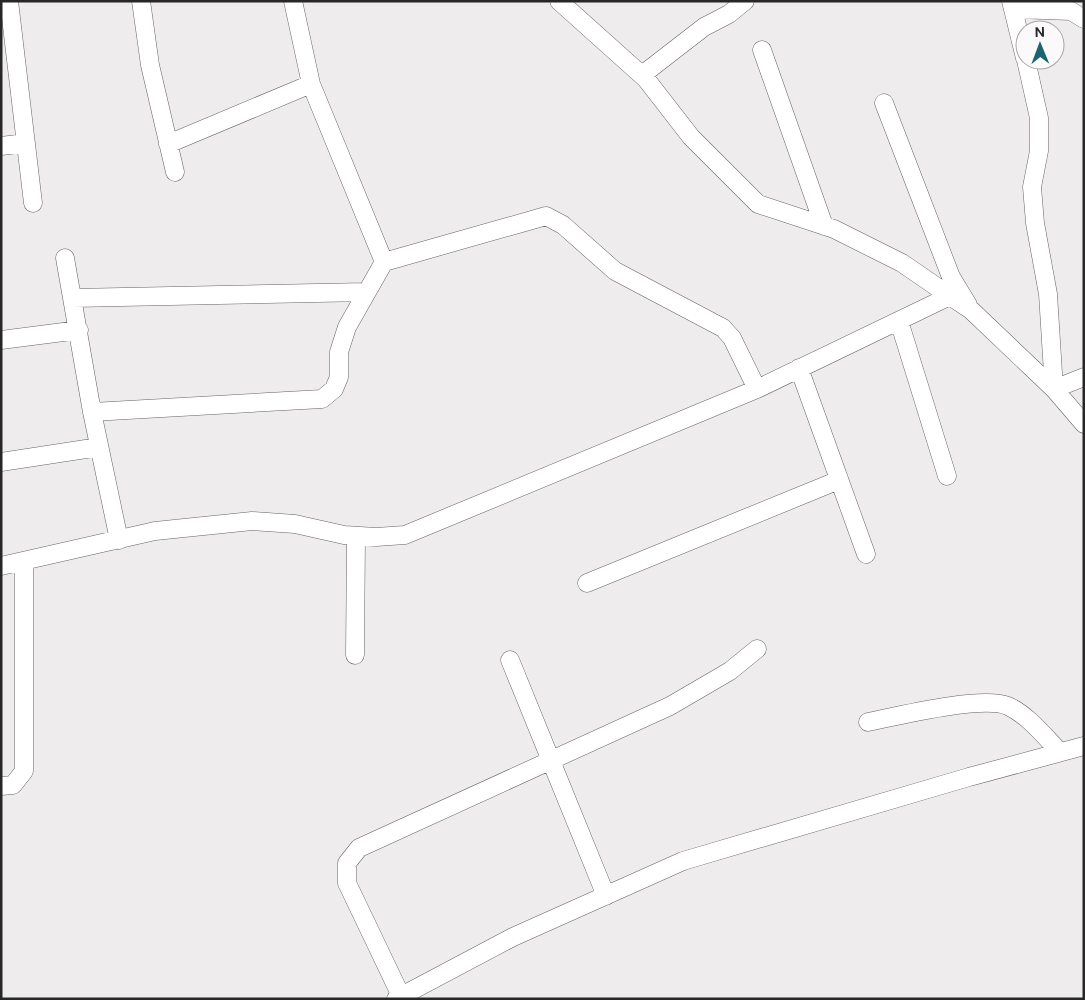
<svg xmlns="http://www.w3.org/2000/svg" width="1085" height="1000" font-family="'DM Sans',sans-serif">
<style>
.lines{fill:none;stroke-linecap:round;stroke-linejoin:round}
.street-casing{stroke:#666364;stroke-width:19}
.street{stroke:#fff;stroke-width:18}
</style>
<rect width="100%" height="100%" fill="#efecee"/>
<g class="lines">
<!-- street casing -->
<g class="street-casing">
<path id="street" d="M9 1 33 203
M141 1 150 65 175 172
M293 1 311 84 384 262
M559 1 646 79 691 137 758 204 834 229 902 263 950 296 971 310 1054 389 1084 424
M1011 1 1025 58
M1013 9 1071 11 1084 19
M762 50 824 226
M1026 60 1039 118V151L1032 187 1035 223 1048 294 1054 389 1084 377
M642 75 704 27 729 14 745 1
M884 103 951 277 968 305
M168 144 311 84
M1 146 26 143
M65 258 92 412 119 540
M73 298 367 292
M899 321 947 476
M1 340 79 330
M799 368 866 554
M92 412 322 399 334 389 339 377V352L347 327 384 262 546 216 563 225 615 271 723 328 732 338 757 389
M1 462 99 447
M1 566 155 531 252 521 295 524 344 535 376 537 405 535 757 389 950 296
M587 583 839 480
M355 655 356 536
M510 660 606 896
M868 722C897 716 983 695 1008 706 1028 715 1045 737 1060 752
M1 786 13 785 24 771V562
M401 996 347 883V863L359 848 670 706 730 671 757 649
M396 999 513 937 683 861 969 777 1084 746"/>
</g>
<!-- street -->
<use href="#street" class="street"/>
</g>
<!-- border -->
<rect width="1085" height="1000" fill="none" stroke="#282728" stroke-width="5"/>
<!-- north arrow -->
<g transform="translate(1040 45) rotate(359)"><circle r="24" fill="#fcf9fb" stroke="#a7a5a7"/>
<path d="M0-4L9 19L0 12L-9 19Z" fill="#18656e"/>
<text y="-8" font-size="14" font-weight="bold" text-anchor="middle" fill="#282728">N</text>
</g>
</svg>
